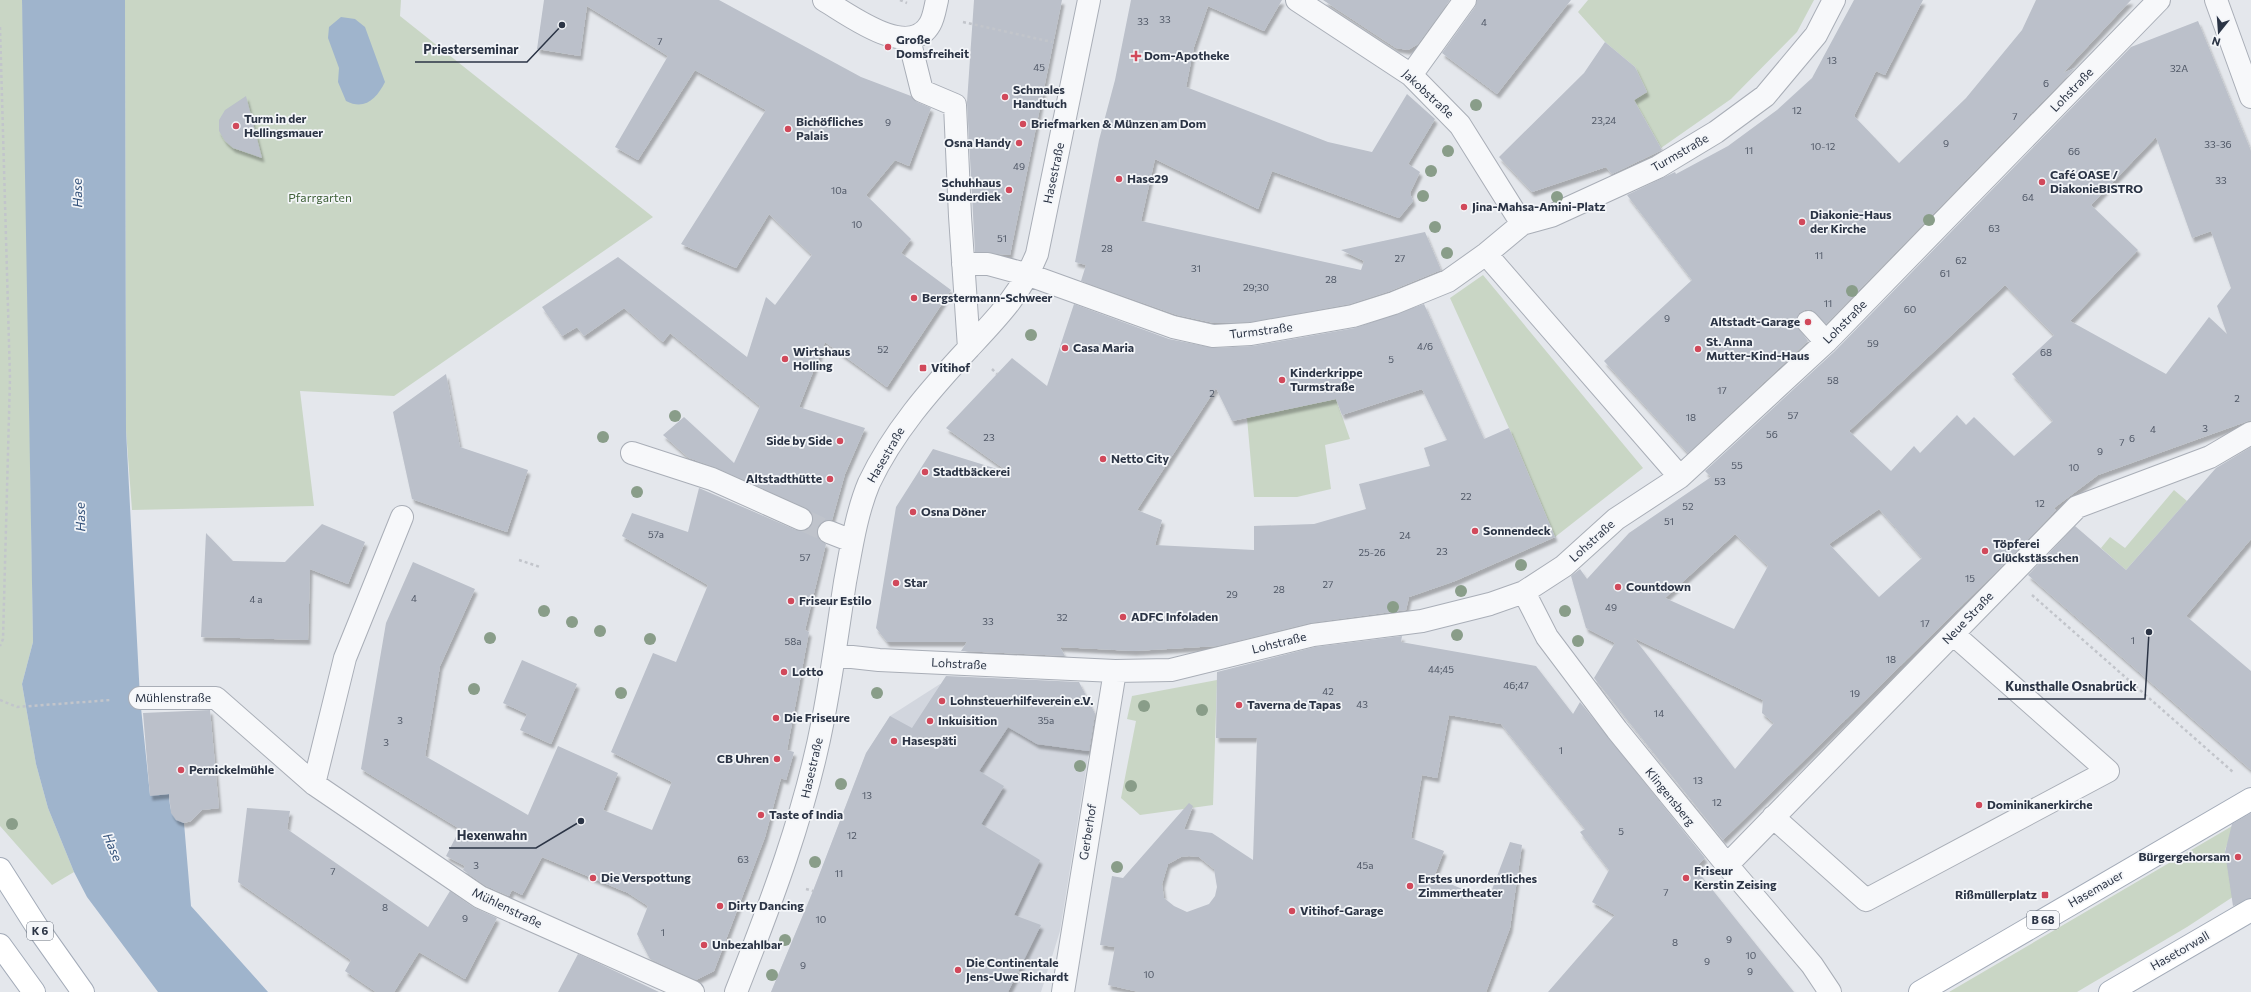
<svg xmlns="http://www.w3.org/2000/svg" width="2251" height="992" font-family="Commissioner,sans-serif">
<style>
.built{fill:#d2d6de}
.green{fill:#c9d6c5}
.water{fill:#9fb4cc}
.building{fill:#bbc0ca;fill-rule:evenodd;filter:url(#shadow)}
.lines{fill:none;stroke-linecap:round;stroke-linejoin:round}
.minor-tunnel{stroke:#bfc3cb;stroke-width:22;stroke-dasharray:22 11;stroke-linecap:butt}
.minor-casing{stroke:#a9aeb7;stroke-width:24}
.major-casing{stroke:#a3abb8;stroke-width:24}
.path{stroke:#c2c5cb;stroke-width:2.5;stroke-dasharray:3 3;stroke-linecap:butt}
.minor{stroke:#f7f8fa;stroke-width:22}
.major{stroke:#fff;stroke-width:22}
.tree{fill:#899d89}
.poi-dot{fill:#d1495b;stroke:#f4f6f9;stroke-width:1.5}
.labels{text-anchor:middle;stroke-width:3.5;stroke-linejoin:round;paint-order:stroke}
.number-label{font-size:10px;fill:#4f5766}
.shield{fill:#f4f6f9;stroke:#676e7b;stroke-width:1}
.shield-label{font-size:11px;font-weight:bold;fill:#2b3445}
.poi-label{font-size:12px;font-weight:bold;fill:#2b3445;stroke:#f4f6f9;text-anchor:start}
.street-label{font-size:12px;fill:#2b3445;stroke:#f4f6f9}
.park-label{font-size:12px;fill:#3f6138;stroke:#f4f6f9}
.water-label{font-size:13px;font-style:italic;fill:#34527a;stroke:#f4f6f9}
.leader{fill:none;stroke:#2b3445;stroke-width:1.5}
.callout-dot{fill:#2b3445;stroke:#f4f6f9;stroke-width:1.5}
.callout-label{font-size:13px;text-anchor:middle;font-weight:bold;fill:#2b3445;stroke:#f4f6f9;stroke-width:3.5;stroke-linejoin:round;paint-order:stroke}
</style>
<defs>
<filter id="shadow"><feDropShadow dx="2.5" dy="4.5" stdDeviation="1" flood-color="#0004"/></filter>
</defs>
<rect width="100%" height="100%" fill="#e4e7ec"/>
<!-- built -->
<path class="built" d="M940 684 958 694 1083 690 1095 714 1060 931 1041 992H771L813 891 866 754 890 716Z"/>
<!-- green -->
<path class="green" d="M0 0H22L24 42 33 642 22 684 36 764 48 808 74 872 52 885 0 826Z
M125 0H401L400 16 653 217 394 396 300 391 314 506 132 510 126 430Z
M1588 0H1814L1797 32 1731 99 1661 148 1634 100 1647 92 1635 67 1605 42 1578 12Z
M1483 275 1643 468 1555 537 1509 428 1450 298Z
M1336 399 1350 439 1325 445 1331 489 1297 497H1254L1247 418Z
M2174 490 2187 501 2126 570 2101 548 2110 537 2125 548Z
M1217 680 1213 805 1140 815 1121 798 1136 721 1127 719 1132 696Z
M2251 815C2222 847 2211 856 2251 885L2187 927 2077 992H1949Z"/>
<!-- water -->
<path class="water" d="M22 0H125L126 430 140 698 150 795 169 794C170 808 170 817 184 823L191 906 268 992H158L87 897 74 872 48 808 36 764 22 684 33 642Z
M341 17 355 19 365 27 385 82C377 98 365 111 346 101L338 82 339 68 328 38 329 27Z"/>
<!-- building -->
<path class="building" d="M544 0H719L861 77 911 96 917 102 931 108 909 166 895 160 866 195 911 239 901 253 951 290 887 387 825 342 799 407 865 428 845 474 832 520 822 522 817 528 819 539 826 544 805 630 809 632 787 750 794 752 786 780 781 778 765 837 714 971 696 980 650 959 637 934 648 906 628 893 542 857 522 895 512 890 509 896 486 886 463 870 465 866 446 856 460 829 361 769 386 623 413 562 475 589 440 666 425 756 528 815 558 746 618 773 603 810 652 830 672 782 611 752 653 653 676 662 708 585 622 536 632 513 688 532 699 488 796 530 808 529 813 524V517L806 508 717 468 689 458 663 435 684 417 734 463 760 406 670 333 663 342 624 308 584 336 577 327 562 336 542 307 618 257 747 357 766 297 775 305 812 255 769 214 736 268 681 244 766 110 695 70 638 160 615 147 668 56 587 6 580 56 537 49Z
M974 0H1062L1010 255 975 252 967 102Z
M1131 0H1282L1264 31 1208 6 1194 47 1186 87 1328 142 1372 152 1407 94 1435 119 1408 164 1420 172 1410 193 1413 201 1399 218 1272 171 1258 209 1155 159 1141 221 1361 270 1364 261 1341 250 1425 232 1441 270 1390 291 1350 304 1250 322 1214 323 1177 315 1081 281 1086 265 1075 262 1099 140 1115 80Z
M1323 0H1450L1418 44 1408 50 1396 48Z
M1477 0H1571L1497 94 1442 53 1475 7Z
M1854 0H1923L1885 75 1876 71 1854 116 1899 163 1966 98 2022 30 2036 0H2131L2063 73 2075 68 1826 324 1812 310H1805L1799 313 1796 319V325L1808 341 1688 453 1604 361 1692 280 1627 195 1675 172 1676 174 1728 146 1777 110 1812 78Z
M2198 21 2251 151V420L2098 475 2054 508 2056 510 2009 559 1723 840 1594 678 1615 643 1586 628 1571 576 1580 569 1587 579 1629 533 1711 477 1705 471 1835 351 2131 47ZM2156 137 2192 238 2211 231 2231 288 2217 306 2227 334 2209 317 2166 374 2070 321 2138 250 2091 205ZM2005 285 2054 335 2012 374 2053 421 2014 456 1974 417 1966 425 1957 415 1920 453 1914 446 1891 471 1849 431ZM1879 509 1922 558 1879 597 1829 544ZM1735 534 1768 566 1734 629 1665 598ZM1634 638 1763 700 1762 713 1774 723 1735 769Z
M1605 42 1635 67 1647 92 1634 100 1662 150 1612 174 1606 167 1532 192 1499 157 1584 73Z
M246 96 262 158 233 148 225 141 219 131V120L225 110Z
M1074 304 1169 339 1214 348 1253 346 1355 328 1424 304 1484 439 1509 428 1555 537 1455 581 1409 597 1406 610 1310 623 1217 646 1134 651 1060 647 1065 656 961 651 967 642H887L876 628 896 507 933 449 1010 473 946 428 1012 358 1047 386ZM1216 388 1232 421 1336 399 1342 415 1422 389 1447 440 1424 448 1430 466 1359 484 1366 509 1314 524 1254 526V550L1155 545 1162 520 1137 510Z
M446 374 460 447 528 470 507 532 412 499 393 412Z
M2251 447V539L2186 616 2251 671V770L2028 575 2075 526 2126 570 2216 468Z
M322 524 365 542 348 584 310 569 308 640 201 637 206 533 233 561 285 562Z
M1402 636 1401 642 1536 666 1573 714 1580 702 1705 858 1695 868 1794 992H1548L1615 915 1592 902 1609 870 1580 832 1585 829 1501 724 1449 715 1437 778 1422 775 1411 838 1444 851 1434 877 1488 900 1510 842 1522 845 1510 928 1486 992H1139L1108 985 1115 947 1100 945 1112 876 1123 878 1189 803 1193 806 1184 829 1212 833 1253 860 1257 738H1216L1217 672 1315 647ZM1189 856 1199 857 1214 869 1217 887 1215 896 1209 904 1187 912 1174 906 1164 898 1162 884 1168 864 1181 857Z
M522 660 577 684 551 744 520 730 527 714 503 703Z
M946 676 1079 682 1095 714 1089 751 1037 744 1008 727 979 771 1004 786 981 824 1040 860 1014 915 1041 925 1008 992H771L813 891 866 753 890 716 912 728Z
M210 710 219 808 202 810 191 821 184 823 176 820 171 813 169 794 150 796 143 713Z
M247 808 290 811 287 829 428 927 450 891 473 907 497 918 465 979 419 952 394 992H376L345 971 351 960 238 882Z
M2251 813V898L2233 906 2225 852 2232 824Z
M578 954 596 962 659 992H558Z"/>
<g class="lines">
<!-- minor-tunnel -->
<path class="minor-tunnel" d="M801 519 829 532"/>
<!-- minor casing -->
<g class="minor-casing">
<path id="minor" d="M824 0C848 14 909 61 930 24 934 17 935 8 937 0
M1297 0 1411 75 1460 125 1522 224
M2216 0 2251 97
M909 39 922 91 955 105 960 216 969 348
M1411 75 1465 0
M1486 254 1680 477
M963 264H988L1029 275 1173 327 1213 336 1251 334 1353 316 1394 303 1448 281 1486 254 1522 224 1551 216 1658 167 1716 132 1765 96 1816 35 1834 0
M1808 322 1826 342
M632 453 712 479 801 519
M829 532 852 541
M1524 592 1547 637 1617 730 1727 865 1812 965 1830 992
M834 655 879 660 1115 671 1171 670 1313 635 1422 621 1490 604 1524 592 1564 566 1616 519 1680 477 1826 342 2159 0
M140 698H216L314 784 480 897 693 992
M314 784 345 658 402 517
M1773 817 1866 900 2108 771 1953 634
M1727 865 2077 507 2210 457 2251 433
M736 992C771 903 805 814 823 720 832 674 838 628 845 582 851 550 856 514 869 483 893 432 930 390 968 349 997 318 1021 294 1037 254L1089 0
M1063 992 1115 671"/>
</g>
<!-- major casing -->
<g class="major-casing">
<path id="major" d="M0 869 37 927 83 992
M0 945 34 992
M1920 992 2251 799
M2110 992 2251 910"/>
</g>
<!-- path -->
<path class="path" d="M900 0 907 3
M963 22 1052 42
M0 27 10 378 3 639 0 646
M992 369 997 374
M519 560 540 567
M2032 595 2233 772
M0 700 17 707 111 700
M806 889 813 891
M1018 972 1036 979"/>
<!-- minor -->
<use href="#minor" class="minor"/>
<!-- major -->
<use href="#major" class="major"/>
</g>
<!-- trees -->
<g class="tree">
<circle cx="1476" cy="105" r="6"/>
<circle cx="1448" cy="151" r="6"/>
<circle cx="1431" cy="171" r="6"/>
<circle cx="1423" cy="196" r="6"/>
<circle cx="1557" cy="197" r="6"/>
<circle cx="1929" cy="220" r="6"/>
<circle cx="1435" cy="227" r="6"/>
<circle cx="1447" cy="253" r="6"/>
<circle cx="1852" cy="291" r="6"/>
<circle cx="1031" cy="335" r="6"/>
<circle cx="675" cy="416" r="6"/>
<circle cx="603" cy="437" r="6"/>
<circle cx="637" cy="492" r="6"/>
<circle cx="1521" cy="565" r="6"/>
<circle cx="1461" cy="591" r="6"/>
<circle cx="1393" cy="607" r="6"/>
<circle cx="544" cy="611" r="6"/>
<circle cx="1565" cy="611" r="6"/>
<circle cx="572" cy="622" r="6"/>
<circle cx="600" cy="631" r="6"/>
<circle cx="1457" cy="635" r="6"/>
<circle cx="490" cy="638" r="6"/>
<circle cx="650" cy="639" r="6"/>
<circle cx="1578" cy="641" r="6"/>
<circle cx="474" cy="689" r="6"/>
<circle cx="621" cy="693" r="6"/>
<circle cx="877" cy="693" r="6"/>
<circle cx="1144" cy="706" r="6"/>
<circle cx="1202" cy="710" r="6"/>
<circle cx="1080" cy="766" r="6"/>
<circle cx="841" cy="784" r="6"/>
<circle cx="1131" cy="786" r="6"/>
<circle cx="12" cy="824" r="6"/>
<circle cx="815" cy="862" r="6"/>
<circle cx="1117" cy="867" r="6"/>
<circle cx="785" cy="940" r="6"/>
<circle cx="772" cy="975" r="6"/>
</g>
<!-- markers -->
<g class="poi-dot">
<circle cx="888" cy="47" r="4"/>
<path d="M1134 50h4v4h4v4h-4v4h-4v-4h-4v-4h4z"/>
<circle cx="1005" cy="97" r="4"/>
<circle cx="1023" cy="124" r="4"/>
<circle cx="236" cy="126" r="4"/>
<circle cx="788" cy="129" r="4"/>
<circle cx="1019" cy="143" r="4"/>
<circle cx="1119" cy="179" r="4"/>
<circle cx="2042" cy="182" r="4"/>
<circle cx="1009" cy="190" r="4"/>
<circle cx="1464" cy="207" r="4"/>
<circle cx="1802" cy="222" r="4"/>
<circle cx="914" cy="298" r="4"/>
<circle cx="1808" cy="322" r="4"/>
<circle cx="1065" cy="348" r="4"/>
<circle cx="1698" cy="349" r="4"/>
<circle cx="785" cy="359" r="4"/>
<rect x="919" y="364" width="8" height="8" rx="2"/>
<circle cx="1282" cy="380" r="4"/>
<circle cx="840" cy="441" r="4"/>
<circle cx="1103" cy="459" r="4"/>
<circle cx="925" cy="472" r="4"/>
<circle cx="830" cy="479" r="4"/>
<circle cx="913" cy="512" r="4"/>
<circle cx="1475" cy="531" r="4"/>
<circle cx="1985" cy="551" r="4"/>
<circle cx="896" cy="583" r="4"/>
<circle cx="1618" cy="587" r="4"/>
<circle cx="791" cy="601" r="4"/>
<circle cx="1123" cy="617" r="4"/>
<circle cx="784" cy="672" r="4"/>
<circle cx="942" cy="701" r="4"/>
<circle cx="1239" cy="705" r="4"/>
<circle cx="776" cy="718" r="4"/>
<circle cx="930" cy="721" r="4"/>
<circle cx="894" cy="741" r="4"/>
<circle cx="777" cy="759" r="4"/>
<circle cx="181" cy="770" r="4"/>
<circle cx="1979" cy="805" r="4"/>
<circle cx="761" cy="815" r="4"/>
<circle cx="2238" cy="857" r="4"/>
<circle cx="593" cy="878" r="4"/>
<circle cx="1686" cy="878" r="4"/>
<circle cx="1410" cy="886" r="4"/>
<rect x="2041" y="891" width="8" height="8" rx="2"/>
<circle cx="720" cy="906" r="4"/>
<circle cx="1292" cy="911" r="4"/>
<circle cx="704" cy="945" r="4"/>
<circle cx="958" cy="970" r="4"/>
</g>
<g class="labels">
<!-- number labels -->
<g class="number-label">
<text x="1165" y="23">33</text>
<text x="1143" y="25">33</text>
<text x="1484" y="26">4</text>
<text x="660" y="45">7</text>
<text x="1832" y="64">13</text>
<text x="1039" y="71">45</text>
<text x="2179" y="72">32A</text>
<text x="2046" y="87">6</text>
<text x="1797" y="114">12</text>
<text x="2015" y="120">7</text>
<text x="1604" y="124">23,24</text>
<text x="888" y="126">9</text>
<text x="1946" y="147">9</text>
<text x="2218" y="148">33-36</text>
<text x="1823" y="150">10-12</text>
<text x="1749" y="154">11</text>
<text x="2074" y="155">66</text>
<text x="1019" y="170">49</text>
<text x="2221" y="184">33</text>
<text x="839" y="194">10a</text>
<text x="2028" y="201">64</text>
<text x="857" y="228">10</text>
<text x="1994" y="232">63</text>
<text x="1002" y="242">51</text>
<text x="1107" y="252">28</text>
<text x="1819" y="259">11</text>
<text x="1400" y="262">27</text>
<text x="1961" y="264">62</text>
<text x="1196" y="272">31</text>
<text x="1945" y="277">61</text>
<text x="1331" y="283">28</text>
<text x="1256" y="291">29;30</text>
<text x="1828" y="307">11</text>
<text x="1910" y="313">60</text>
<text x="1667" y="322">9</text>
<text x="1873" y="347">59</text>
<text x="1425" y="350">4/6</text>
<text x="883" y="353">52</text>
<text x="2046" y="356">68</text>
<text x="1391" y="363">5</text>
<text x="1833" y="384">58</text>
<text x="1722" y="394">17</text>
<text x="1212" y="397">2</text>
<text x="2237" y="402">2</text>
<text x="1793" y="419">57</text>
<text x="1691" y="421">18</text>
<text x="2205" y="432">3</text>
<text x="2153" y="433">4</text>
<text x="1772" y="438">56</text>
<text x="989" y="441">23</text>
<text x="2132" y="442">6</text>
<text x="2122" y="446">7</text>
<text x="2100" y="455">9</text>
<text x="1737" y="469">55</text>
<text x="2074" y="471">10</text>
<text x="1720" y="485">53</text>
<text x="1466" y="500">22</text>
<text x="2040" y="507">12</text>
<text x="1688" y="510">52</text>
<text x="1669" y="525">51</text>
<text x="656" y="538">57a</text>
<text x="1405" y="539">24</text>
<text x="1442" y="555">23</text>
<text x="1372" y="556">25-26</text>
<text x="805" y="561">57</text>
<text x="1970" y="582">15</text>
<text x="1328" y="588">27</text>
<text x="1279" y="593">28</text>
<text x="1232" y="598">29</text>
<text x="414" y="602">4</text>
<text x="256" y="603">4 a</text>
<text x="1611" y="611">49</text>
<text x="1062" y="621">32</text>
<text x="988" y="625">33</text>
<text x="1925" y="627">17</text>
<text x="2133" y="644">1</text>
<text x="793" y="645">58a</text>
<text x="1891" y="663">18</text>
<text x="1441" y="673">44;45</text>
<text x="1516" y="689">46;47</text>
<text x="1328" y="695">42</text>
<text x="1855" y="697">19</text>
<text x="1362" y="708">43</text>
<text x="1659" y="717">14</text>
<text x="400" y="724">3</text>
<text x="1046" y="724">35a</text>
<text x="386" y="746">3</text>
<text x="1561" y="754">1</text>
<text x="1698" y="784">13</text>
<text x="867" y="799">13</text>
<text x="1717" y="806">12</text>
<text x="1621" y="835">5</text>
<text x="852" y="839">12</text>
<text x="743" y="863">63</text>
<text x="476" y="869">3</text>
<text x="1365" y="869">45a</text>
<text x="333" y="875">7</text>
<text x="839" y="877">11</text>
<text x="1666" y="896">7</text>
<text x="385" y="911">8</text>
<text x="465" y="922">9</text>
<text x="821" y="923">10</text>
<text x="663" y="936">1</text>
<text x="1729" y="943">9</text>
<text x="1675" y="946">8</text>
<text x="1751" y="959">10</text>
<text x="1707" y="965">9</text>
<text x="803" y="969">9</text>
<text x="1750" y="975">9</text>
<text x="1149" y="978">10</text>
</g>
<!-- shield labels -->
<g class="shield">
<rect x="2027" y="911" width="32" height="18" rx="3"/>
<rect x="27" y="922" width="26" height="18" rx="3"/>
</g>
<g class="shield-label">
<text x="2043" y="924">B 68</text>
<text x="40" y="935">K 6</text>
</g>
<!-- poi labels -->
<g class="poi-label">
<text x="896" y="44">Große<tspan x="896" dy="14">Domsfreiheit</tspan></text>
<text x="1144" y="60">Dom-Apotheke</text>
<text x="1013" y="94">Schmales<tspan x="1013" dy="14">Handtuch</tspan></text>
<text x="244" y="123">Turm in der<tspan x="244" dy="14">Hellingsmauer</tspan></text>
<text x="796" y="126">Bichöfliches<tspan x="796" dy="14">Palais</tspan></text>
<text x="1031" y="128">Briefmarken &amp; Münzen am Dom</text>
<text x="1011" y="147" text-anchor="end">Osna Handy</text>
<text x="2050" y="179">Café OASE /<tspan x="2050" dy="14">DiakonieBISTRO</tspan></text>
<text x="1127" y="183">Hase29</text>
<text x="1001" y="187" text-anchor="end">Schuhhaus<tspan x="1001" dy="14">Sunderdiek</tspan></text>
<text x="1472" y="211">Jina-Mahsa-Amini-Platz</text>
<text x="1810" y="219">Diakonie-Haus<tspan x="1810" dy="14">der Kirche</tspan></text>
<text x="922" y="302">Bergstermann-Schweer</text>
<text x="1800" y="326" text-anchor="end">Altstadt-Garage</text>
<text x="1706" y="346">St. Anna<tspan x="1706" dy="14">Mutter-Kind-Haus</tspan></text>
<text x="1073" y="352">Casa Maria</text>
<text x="793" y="356">Wirtshaus<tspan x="793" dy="14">Holling</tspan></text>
<text x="931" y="372">Vitihof</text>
<text x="1290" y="377">Kinderkrippe<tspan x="1290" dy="14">Turmstraße</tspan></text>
<text x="832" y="445" text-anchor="end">Side by Side</text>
<text x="1111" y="463">Netto City</text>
<text x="933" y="476">Stadtbäckerei</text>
<text x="822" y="483" text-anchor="end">Altstadthütte</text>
<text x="921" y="516">Osna Döner</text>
<text x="1483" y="535">Sonnendeck</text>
<text x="1993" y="548">Töpferei<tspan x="1993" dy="14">Glückstässchen</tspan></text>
<text x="904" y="587">Star</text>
<text x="1626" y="591">Countdown</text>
<text x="799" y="605">Friseur Estilo</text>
<text x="1131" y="621">ADFC Infoladen</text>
<text x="792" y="676">Lotto</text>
<text x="950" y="705">Lohnsteuerhilfeverein e.V.</text>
<text x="1247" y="709">Taverna de Tapas</text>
<text x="784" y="722">Die Friseure</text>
<text x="938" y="725">Inkuisition</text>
<text x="902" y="745">Hasespäti</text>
<text x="769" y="763" text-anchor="end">CB Uhren</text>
<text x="189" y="774">Pernickelmühle</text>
<text x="1987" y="809">Dominikanerkirche</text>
<text x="769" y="819">Taste of India</text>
<text x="2230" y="861" text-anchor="end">Bürgergehorsam</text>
<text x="1694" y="875">Friseur<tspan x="1694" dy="14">Kerstin Zeising</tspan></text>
<text x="601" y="882">Die Verspottung</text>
<text x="1418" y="883">Erstes unordentliches<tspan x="1418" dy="14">Zimmertheater</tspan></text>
<text x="2037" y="899" text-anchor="end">Rißmüllerplatz</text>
<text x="728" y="910">Dirty Dancing</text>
<text x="1300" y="915">Vitihof-Garage</text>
<text x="712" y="949">Unbezahlbar</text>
<text x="966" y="967">Die Continentale<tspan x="966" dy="14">Jens-Uwe Richardt</tspan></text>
</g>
<!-- street labels -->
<g class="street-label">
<text transform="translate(2072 90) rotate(-46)" y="4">Lohstraße</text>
<text transform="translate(1428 94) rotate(43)" y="4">Jakobstraße</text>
<text transform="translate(1680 153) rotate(-30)" y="4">Turmstraße</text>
<text transform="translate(1054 173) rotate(-78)" y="4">Hasestraße</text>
<text transform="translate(1845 322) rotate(-45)" y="4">Lohstraße</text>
<text transform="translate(1261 331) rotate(-7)" y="4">Turmstraße</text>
<text transform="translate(886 455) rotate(-60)" y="4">Hasestraße</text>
<text transform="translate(1592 541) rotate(-42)" y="4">Lohstraße</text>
<text transform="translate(1968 618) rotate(-46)" y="4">Neue Straße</text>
<text transform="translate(1279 643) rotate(-14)" y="4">Lohstraße</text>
<text transform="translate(959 664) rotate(3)" y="4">Lohstraße</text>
<text x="173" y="702">Mühlenstraße</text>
<text transform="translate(812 768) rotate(-77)" y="4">Hasestraße</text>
<text transform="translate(1670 797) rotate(51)" y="4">Klingensberg</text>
<text transform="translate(1088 832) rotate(-81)" y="4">Gerberhof</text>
<text transform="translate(2096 889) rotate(-30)" y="4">Hasemauer</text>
<text transform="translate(507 908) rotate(26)" y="4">Mühlenstraße</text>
<text transform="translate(2180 951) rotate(-30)" y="4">Hasetorwall</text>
</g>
<!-- park labels -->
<g class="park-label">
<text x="320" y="202">Pfarrgarten</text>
</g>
<!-- water labels -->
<g class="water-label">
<text transform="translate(77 193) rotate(-91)" y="5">Hase</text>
<text transform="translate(80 517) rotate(-91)" y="5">Hase</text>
<text transform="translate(113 847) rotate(67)" y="5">Hase</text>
</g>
</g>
<!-- callouts -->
<path class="leader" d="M562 25L527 62H415M2149 632L2145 699H1998M581 821L536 848H449"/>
<g class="callout-dot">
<circle cx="562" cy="25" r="4"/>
<circle cx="2149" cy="632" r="4"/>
<circle cx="581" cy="821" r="4"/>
</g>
<g class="callout-label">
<text x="471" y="54">Priesterseminar</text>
<text x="2071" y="691">Kunsthalle Osnabrück</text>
<text x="492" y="840">Hexenwahn</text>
</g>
<!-- north arrow -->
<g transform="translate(2219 32) rotate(197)" stroke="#f4f6f9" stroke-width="3" paint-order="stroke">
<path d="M0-3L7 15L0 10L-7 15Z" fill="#2b3445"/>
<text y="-6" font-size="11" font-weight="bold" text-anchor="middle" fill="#2b3445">N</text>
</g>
</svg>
